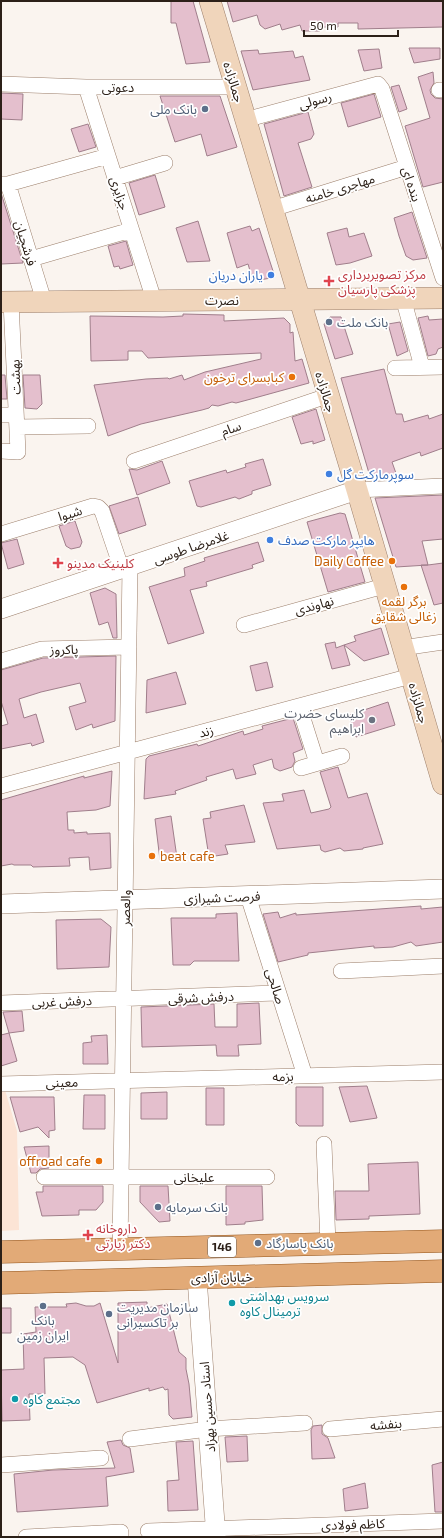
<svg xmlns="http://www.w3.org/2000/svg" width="444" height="1538" font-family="'Exo 2','Noto Sans Arabic',sans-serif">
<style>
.built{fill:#fce4d5}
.building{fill:#e4bfcd;stroke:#a07e8b}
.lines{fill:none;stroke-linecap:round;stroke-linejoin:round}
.minor-casing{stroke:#9c7f6b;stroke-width:16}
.tertiary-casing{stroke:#9c7f6b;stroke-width:20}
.secondary-casing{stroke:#9c7f6b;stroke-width:22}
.primary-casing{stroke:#95551b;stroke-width:23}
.minor{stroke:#fff;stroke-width:15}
.tertiary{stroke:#fff;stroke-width:19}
.secondary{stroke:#f0d5bb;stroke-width:21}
.primary{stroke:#e2aa77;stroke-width:22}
.service-dot{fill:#5c6f8a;stroke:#fff;stroke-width:1.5}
.shop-dot{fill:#3f7fe0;stroke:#fff;stroke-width:1.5}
.health-dot{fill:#e0444e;stroke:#fff;stroke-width:1.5}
.food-dot{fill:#e8710a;stroke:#fff;stroke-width:1.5}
.worship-dot{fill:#6b7280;stroke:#fff;stroke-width:1.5}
.culture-dot{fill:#0f9aa8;stroke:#fff;stroke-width:1.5}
.labels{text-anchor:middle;stroke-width:3.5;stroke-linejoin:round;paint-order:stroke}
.shield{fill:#fff;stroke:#6b635d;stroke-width:1}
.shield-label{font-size:12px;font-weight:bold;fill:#2c2018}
.street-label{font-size:13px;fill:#2c2018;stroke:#fff}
.service-label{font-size:13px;fill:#4e5e75;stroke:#fff;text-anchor:start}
.health-label{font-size:13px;fill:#be3a42;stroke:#fff;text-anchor:start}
.shop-label{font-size:13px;fill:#366cbe;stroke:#fff;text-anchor:start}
.food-label{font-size:13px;fill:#c56008;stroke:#fff;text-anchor:end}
.worship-label{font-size:13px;fill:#5b616d;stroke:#fff;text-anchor:end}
.culture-label{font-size:13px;fill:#0d838f;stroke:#fff;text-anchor:start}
</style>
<rect width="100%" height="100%" fill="#faf4ef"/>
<!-- built -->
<path class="built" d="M1 1076 17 1131 19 1230 1 1231Z"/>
<!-- building -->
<path class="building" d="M171 1H193L210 62 186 64 176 23H171Z
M227 1H443V27L358 29V23H338V27H319L320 31H302L300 25 282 30 280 24 265 29 260 25 257 15 233 22Z
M409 48H440V59L414 63Z
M379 49 382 68 364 71 358 50Z
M258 50 259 54 293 51 295 58 303 56 310 80 253 90 241 51Z
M433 72 434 83 430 90 431 94 435 98 443 99V182L423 187 405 126 430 118 418 77Z
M399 85 407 109 399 112 391 87Z
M1 93 23 94 22 120 1 119Z
M374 94 381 117 348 127 341 103Z
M160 96H220L237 147 207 156 201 134 175 142Z
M308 112 314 134 311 139 298 143 312 187 284 196 264 124Z
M88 124 96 147 79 152 71 129Z
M155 175 165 207 139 215 129 183Z
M1 193 23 263 1 264Z
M412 212 427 258 413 260 406 256 399 236 394 218Z
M198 221 210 261 187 262 176 228Z
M250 226 252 231 259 228 274 274 271 278 253 281 248 264 237 268 227 233Z
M347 228 349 237 364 233 372 256 350 263 336 265 327 233Z
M126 241 133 265 120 269 119 266 114 267 108 246Z
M183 314 224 315V321L284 318 290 324V333L293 332 295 361 302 359 309 383 251 399 236 403 232 402 218 406 212 405 209 408 202 410 141 424 108 436 94 385 146 379 168 378 169 379 182 375 184 380 205 372 261 359V353L148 358 142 351H128V360L91 361 90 316 163 317 183 316Z
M428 316 429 320 443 319V347L438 349 436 354 428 356 418 318Z
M330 317H341L353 354 335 359 324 324Z
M400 322 408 351 397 356 388 324Z
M384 369 396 414H402L404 422 428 415 429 419 443 414V448L421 456 420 452 392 462 398 479 371 480 341 378Z
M1 375H5L7 399H1Z
M23 375H40L42 404 37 409 25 408Z
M316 409 325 440 313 444V441L301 444 292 417Z
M263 459 271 485 252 491V494L239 499 235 497 201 507 197 506 189 481 226 470 227 473 246 467 245 464Z
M162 461 170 483 137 495 129 469 137 470Z
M443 495V539L422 541 428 565 443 563V603L434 605 421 565H428L396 567 375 498Z
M138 497 146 525 119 534 109 506Z
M340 513 345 514 365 582 328 592 307 522Z
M75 521 82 542 80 547 71 549 66 546 59 526Z
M17 539 24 564 8 569 1 543Z
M258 542 264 561 252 565 253 568 206 582 207 586 190 590 204 633 168 644 149 587 185 576 184 568 205 561 204 558Z
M105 588 116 594 117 638H113L108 622 99 625 90 593Z
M381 628 389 654 364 661 344 645 356 641 354 636Z
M335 642 336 648 344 645 350 665 332 669 325 644Z
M116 656 115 721 93 728 92 724 76 730 69 707 86 702 80 683 41 692 19 699 24 718 36 714 44 742 32 746 31 743 1 749V726L8 724 1 701V670L43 658Z
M267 662 273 687 256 691 250 666Z
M176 672 186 704 146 713 147 680Z
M388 702 395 725 356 737 349 715Z
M293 718 303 749 293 753 295 761 292 767 280 771 274 768 272 759 253 765 256 774 236 779 233 769 206 777 207 780 175 791 176 794 144 799 146 759 149 756 197 744 198 746 243 731 244 735 263 729 262 726Z
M338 767 348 798 367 793 383 844 363 848V849L344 851 340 848 325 852 321 850 320 845 277 849 263 803 284 801 282 794 304 790 311 813 329 809 331 807 320 772Z
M112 771 110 806 96 810 67 812 68 830H74V833L87 832V834L110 833 111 868 90 870 89 857 69 858 70 866 33 867 31 865H14L12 864 1 866V800L84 776V778Z
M244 805 255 842 225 845 228 854 209 857 203 819 211 818 210 812Z
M171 816 177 858 160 860 155 819Z
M421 906V909L443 907V942L416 946 411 942 393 947 374 948V946L308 953V955L278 962 263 914 278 912 280 918 296 913V915Z
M237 913 239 961H194L190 965H173L171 918H216V914Z
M101 919 111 927 109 967 57 969 56 920Z
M259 1003 261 1044 238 1045 239 1056H217L216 1045 142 1047 141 1007 214 1004 215 1027H237V1004Z
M22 1011 24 1031 9 1033 3 1012Z
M9 1033 17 1061 1 1066V1035Z
M107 1035 108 1064H83V1043L92 1042 91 1036Z
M367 1086 377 1118 350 1122 339 1087Z
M296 1087H323V1126H299L296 1123Z
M206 1088H224V1125H206Z
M167 1092V1119H141V1093Z
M84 1095H105V1129H83Z
M10 1097H54L55 1130 49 1131V1138L38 1127 20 1132Z
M49 1146V1168L40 1169 36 1173H31L24 1147Z
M418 1162 420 1214 369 1216V1219L336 1220 335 1191H369L368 1164Z
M43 1186H103V1202L96 1210H79V1215L42 1216 36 1192H43Z
M140 1186H168L170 1221 159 1222 140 1202Z
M226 1186H262L263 1220 245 1222V1224L226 1225Z
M147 1302V1308L167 1304 179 1352 186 1358V1369L189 1384 192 1417 173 1419 169 1415 168 1389 165 1390 163 1387 149 1391V1388L97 1403 85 1365 73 1357 44 1358 45 1394H29L30 1420 2 1421 1 1370 24 1369 23 1334 36 1332 35 1307H67L66 1304 76 1303 86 1306H94L100 1303 118 1363V1303Z
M1 1308H11V1333H1Z
M322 1425V1434L328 1438 335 1458 312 1459 311 1430 313 1426Z
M247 1436 248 1461 227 1462 225 1437Z
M121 1440 123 1445 130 1448 134 1472 106 1477 108 1506 17 1512 14 1474 53 1470 115 1468 107 1442Z
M193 1441 198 1510 168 1511 167 1481 179 1480 176 1442Z
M443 1462V1512H435L432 1465Z
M365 1483 368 1508 345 1511 343 1489Z"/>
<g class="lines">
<!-- minor casing -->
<g class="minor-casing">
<path id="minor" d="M1 84 86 87H236
M86 87 154 300
M439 90H443
M245 120 378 84 382 89 443 278
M115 178 165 163
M1 184H8L108 156
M8 184 44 301
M272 209 407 167
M31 259 131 230
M403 298 422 367
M395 368 443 367
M1 415H16
M17 427 88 426
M1 451 18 452 11 302
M134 461 327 396
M357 490 443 486
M1 534 93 506 98 507 102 511 122 570
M244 625 384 586
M402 648 443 642
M1 661 42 649 129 647
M299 706 317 763
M301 768 342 756
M1 786 411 676
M248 896 305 1076
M341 971 443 966
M1 1003 278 993
M1 1084 443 1072
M324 1144 328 1244
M44 1177H267
M120 1249 130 567
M330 1429 443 1419
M130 1439 208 1429 305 1423
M1 1465 101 1458
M148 1531 443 1521
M26 1537 121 1532V1537"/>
</g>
<!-- tertiary casing -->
<g class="tertiary-casing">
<path id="tertiary" d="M1 609 357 490
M1 904 443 889
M197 1278 216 1537"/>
</g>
<!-- secondary casing -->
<g class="secondary-casing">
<path id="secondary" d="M210 1 357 490 443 784
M1 302 443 298"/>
</g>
<!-- primary casing -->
<g class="primary-casing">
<path id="primary" d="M1 1252 443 1241
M1 1283 443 1271"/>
</g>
<!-- minor -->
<use href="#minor" class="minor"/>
<!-- tertiary -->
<use href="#tertiary" class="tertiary"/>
<!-- secondary -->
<use href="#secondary" class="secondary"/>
<!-- primary -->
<use href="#primary" class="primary"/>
</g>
<!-- markers -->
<g class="service-dot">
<circle cx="205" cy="109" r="4"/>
<circle cx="329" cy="322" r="4"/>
<circle cx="158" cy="1207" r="4"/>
<circle cx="258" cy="1243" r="4"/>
<circle cx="43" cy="1306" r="4"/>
<circle cx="109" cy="1314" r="4"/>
</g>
<g class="shop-dot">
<circle cx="271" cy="275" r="4"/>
<circle cx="329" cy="474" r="4"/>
<circle cx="270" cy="540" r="4"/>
</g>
<g class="health-dot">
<path d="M327 275h4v4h4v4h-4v4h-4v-4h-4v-4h4z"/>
<path d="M56 557h4v4h4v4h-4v4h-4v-4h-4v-4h4z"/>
<path d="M86 1229h4v4h4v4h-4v4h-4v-4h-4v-4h4z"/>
</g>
<g class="food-dot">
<circle cx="292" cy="377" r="4"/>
<circle cx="392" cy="561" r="4"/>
<circle cx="404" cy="587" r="4"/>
<circle cx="152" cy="856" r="4"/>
<circle cx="99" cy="1161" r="4"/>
</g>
<circle class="worship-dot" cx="372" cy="720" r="4"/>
<g class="culture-dot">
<circle cx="232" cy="1303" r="4"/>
<circle cx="15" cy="1399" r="4"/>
</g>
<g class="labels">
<!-- shield labels -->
<rect class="shield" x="208" y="1237" width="28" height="20" rx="3"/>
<g class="shield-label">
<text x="222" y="1251">146</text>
</g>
<!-- street labels -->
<g class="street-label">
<text transform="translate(234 82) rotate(73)" y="5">جمالزاده</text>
<text x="118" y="92">دعوتی</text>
<text transform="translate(315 100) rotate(-16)" y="5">رسولی</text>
<text transform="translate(412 184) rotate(72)" y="5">بنده ای</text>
<text transform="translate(340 188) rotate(-17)" y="5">مهاجری خامنه</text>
<text transform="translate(120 193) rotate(72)" y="5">جزایری</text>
<text transform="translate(26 243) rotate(73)" y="5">فرشچیان</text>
<text x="222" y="305">نصرت</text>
<text transform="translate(15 377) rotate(-92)" y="5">بهشت</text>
<text transform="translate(326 392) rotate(73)" y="5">جمالزاده</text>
<text transform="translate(231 428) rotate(-19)" y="5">سام</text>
<text transform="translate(70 513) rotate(-17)" y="5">شیوا</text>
<text transform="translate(191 547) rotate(-19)" y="5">غلامرضا طوسی</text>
<text transform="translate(314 605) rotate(-15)" y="5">نهاوندی</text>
<text transform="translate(64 649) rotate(-1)" y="5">پاکروز</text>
<text transform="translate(419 703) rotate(74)" y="5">جمالزاده</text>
<text transform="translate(206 731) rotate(-15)" y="5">زند</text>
<text transform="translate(222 897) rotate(-2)" y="5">فرصت شیرازی</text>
<text transform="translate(125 908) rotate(-89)" y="5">والعصر</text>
<text transform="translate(276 986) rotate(73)" y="5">صالحی</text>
<text transform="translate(201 997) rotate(-2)" y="5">درفش شرقی</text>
<text transform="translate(62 1001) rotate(-2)" y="5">درفش غربی</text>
<text transform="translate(283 1076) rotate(-2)" y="5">بزمه</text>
<text transform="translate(62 1082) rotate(-1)" y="5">معینی</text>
<text x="194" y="1182">علیخانی</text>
<text transform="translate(222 1277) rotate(-1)" y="5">خیابان آزادی</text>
<text transform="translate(207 1407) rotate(-94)" y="5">استاد حسین بهزاد</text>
<text transform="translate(386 1424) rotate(-5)" y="5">بنفشه</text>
<text transform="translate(353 1524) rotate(-2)" y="5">کاظم فولادی</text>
</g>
<!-- service labels -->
<g class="service-label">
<text x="197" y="114" text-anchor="end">بانک ملی</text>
<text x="337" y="327">بانک ملت</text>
<text x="166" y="1212">بانک سرمایه</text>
<text x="266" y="1248">بانک پاسارگاد</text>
<text x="117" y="1312">سازمان مدیریت<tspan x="117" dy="15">بر تاکسیرانی</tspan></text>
<text x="43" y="1325" text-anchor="middle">بانک<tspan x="43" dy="15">ایران زمین</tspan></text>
</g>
<!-- health labels -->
<g class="health-label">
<text x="338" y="279">مرکز تصویربرداری<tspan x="338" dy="15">پزشکی پارسیان</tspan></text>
<text x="67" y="568">کلینیک مدینو</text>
<text x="96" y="1233">داروخانه<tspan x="96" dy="15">دکتر زیارتی</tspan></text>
</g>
<!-- shop labels -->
<g class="shop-label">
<text x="263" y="280" text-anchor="end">یاران دریان</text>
<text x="337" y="479">سوپرمارکت گل</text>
<text x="278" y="545">هايپر ماركت صدف</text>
</g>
<!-- food labels -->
<g class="food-label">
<text x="284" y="382">کبابسرای ترخون</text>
<text x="384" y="566">Daily Coffee</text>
<text x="404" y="606" text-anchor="middle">برگر لقمه<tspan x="404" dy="15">زغالی شقایق</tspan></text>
<text x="160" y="861" text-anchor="start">beat cafe</text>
<text x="91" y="1166">offroad cafe</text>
</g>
<!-- worship labels -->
<g class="worship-label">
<text x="364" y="718">کلیسای حضرت<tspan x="364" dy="15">ابراهیم</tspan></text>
</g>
<!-- culture labels -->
<g class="culture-label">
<text x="240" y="1301">سرویس بهداشتی<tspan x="240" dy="15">ترمینال کاوه</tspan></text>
<text x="23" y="1404">مجتمع کاوه</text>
</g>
</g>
<!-- border -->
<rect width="444" height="1538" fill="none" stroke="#2c2018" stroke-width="4"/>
<!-- scale -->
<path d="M304 30v6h94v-6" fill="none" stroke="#2c2018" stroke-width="2"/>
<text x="310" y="30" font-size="12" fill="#2c2018" stroke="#ffffff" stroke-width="3" paint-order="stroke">50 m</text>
</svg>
